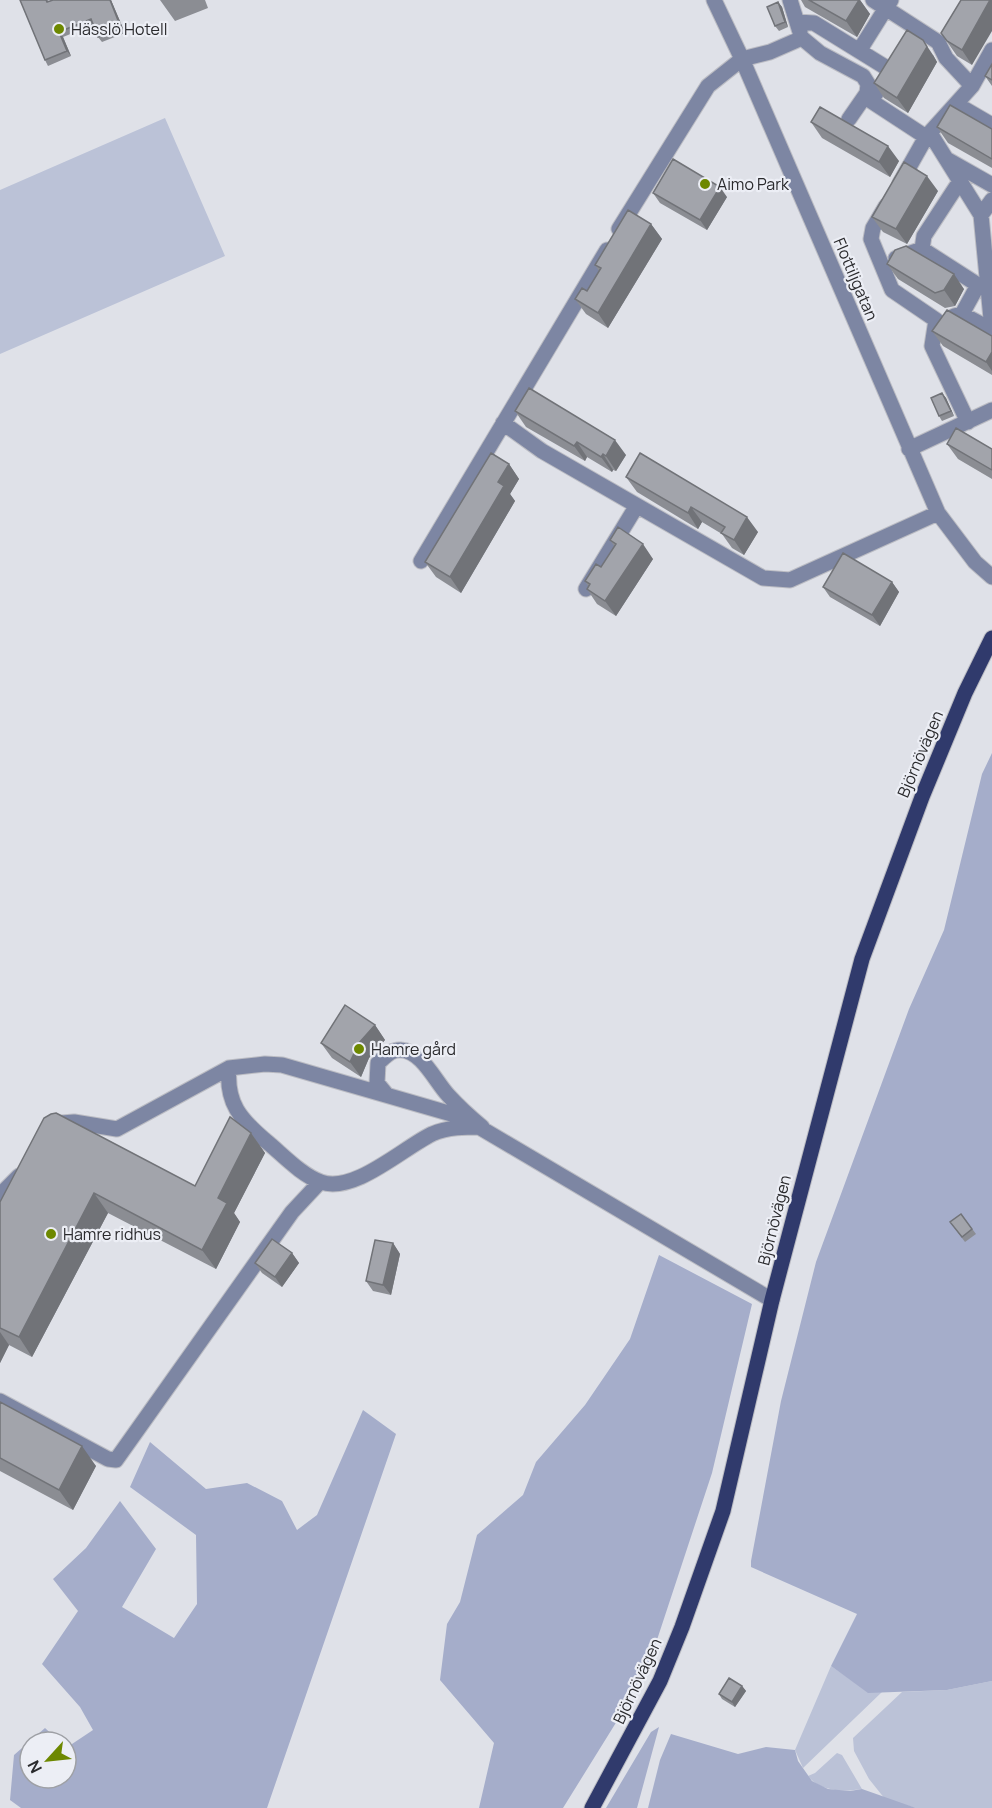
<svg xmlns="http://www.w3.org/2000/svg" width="992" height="1808" font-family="Manrope,sans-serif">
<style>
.green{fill:#bbc2d7}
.forest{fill:#a5adca}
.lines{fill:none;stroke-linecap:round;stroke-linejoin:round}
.minor-casing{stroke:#bbbcc3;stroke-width:17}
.major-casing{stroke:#bbbcc3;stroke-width:17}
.minor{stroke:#7d86a3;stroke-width:15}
.major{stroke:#303a6c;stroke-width:15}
.wall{fill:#8b8d93}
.shaded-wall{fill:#717378}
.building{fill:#a2a4ab;stroke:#717378;stroke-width:1.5}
.poi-dot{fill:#6d8800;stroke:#eceef5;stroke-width:2}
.labels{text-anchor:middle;stroke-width:4.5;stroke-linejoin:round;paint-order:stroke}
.poi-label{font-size:16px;fill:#2a2a2d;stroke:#eceef5;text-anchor:start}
.street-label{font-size:16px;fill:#2a2a2d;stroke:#eceef5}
</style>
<rect width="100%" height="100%" fill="#dfe1e8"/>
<!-- green -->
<path class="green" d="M165 118 225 256 0 354V190Z
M831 1666 868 1692H882L803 1768 795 1750Z
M992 1681V1808H916L885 1799 869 1779 854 1751 853 1738 902 1692 947 1690Z
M837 1753 842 1755 862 1789C845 1792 820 1792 808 1776L815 1773Z"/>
<!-- forest -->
<path class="forest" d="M992 753V1681L947 1690 868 1693 831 1666 857 1614 751 1567V1561L781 1401 816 1262 909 1009 944 930 982 774Z
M659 1255 752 1304 712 1473 651 1658 617 1721 563 1808H479L494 1743 440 1680 447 1624 460 1602 477 1535 523 1495 536 1462 585 1405 630 1339Z
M363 1410 396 1434 267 1808H21L10 1800 14 1755 45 1728 60 1742H30V1778H66V1748L93 1730 80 1707 42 1664 78 1611 53 1579 86 1548 120 1501 156 1549 122 1607 174 1638 197 1604 196 1535 130 1487 150 1442 206 1489 247 1483 282 1501 297 1530 317 1515Z
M659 1727 637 1808H606L651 1732Z
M671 1734 738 1754 766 1747 795 1750 798 1761 812 1781 828 1789 850 1791 862 1789 916 1808H648L660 1760Z"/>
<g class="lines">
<!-- minor casing -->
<g class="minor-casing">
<path id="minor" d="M714 0 742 59 938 513 975 562 992 577
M790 0 800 32
M873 0 938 42 946 58 972 86
M797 22 814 23 890 70
M859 51 891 0
M878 90 871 101 926 137
M956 104 992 125
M930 133 981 215 992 329
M948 160 992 185
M900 183 926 137 972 86 992 50
M886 206 873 228 871 239 892 290 936 320 932 346 968 422
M981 215 992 200
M619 229 708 86 742 59 770 52 802 38 820 53 863 76 868 84 867 93 849 119
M922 249 924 236 960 181
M896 258 922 249 978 285 962 314
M954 316 962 314 992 330
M503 423 542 451 763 578 790 580 938 513
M909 449 992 410
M421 561 607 250
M586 589 636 507
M229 1068C226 1103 240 1119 266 1141 282 1154 301 1175 321 1182 354 1194 403 1148 432 1134 448 1127 465 1127 482 1127 470 1117 458 1106 448 1095 435 1081 422 1051 401 1050 391 1049 385 1057 378 1063L377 1083 386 1094
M53 1128 62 1123 74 1122 117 1129 229 1068 265 1064 282 1065 462 1117 772 1300
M0 1195 19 1176
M0 1401 108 1459 116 1460 292 1212 320 1182"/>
</g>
<!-- major casing -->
<g class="major-casing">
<path id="major" d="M592 1808 660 1681 682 1627 723 1511 772 1300 862 959 922 797 965 693 992 638"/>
</g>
<!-- minor -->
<use href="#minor" class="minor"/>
<!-- major -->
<use href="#major" class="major"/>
</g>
<!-- wall -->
<path class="wall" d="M20 0H48L49 2 111 0 125 33 102 42 98 37 93 25 63 37 71 56 48 66 45 60Z
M160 0H205L208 8 175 21Z
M801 0H860L870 14 857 37 805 7Z
M961 0 972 65 957 56 941 33Z
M778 2 782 7 788 27 779 31 775 26Z
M933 55 937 62 908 113 884 98 874 83Z
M992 64V86L985 76Z
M811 122 899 161 890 177 822 138Z
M937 127 992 129V168L948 143Z
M938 191 907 244 883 232 872 217Z
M653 193 727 197 707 230 660 203Z
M651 224 662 239 608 328 586 314 575 299 587 291 599 271 595 265Z
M887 264 964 289 955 306 945 308 898 279Z
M932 331 992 336V375L943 346Z
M942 393 946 398 954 416 942 421 939 416Z
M515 411 626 455 616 471 613 470 612 472 587 457 585 461 526 427Z
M947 444 992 449V479L958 459Z
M509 464 519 479 510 494 515 501 461 593 436 577 425 562Z
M626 477 758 532 744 555 732 548 722 534 702 522 698 529 637 492Z
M610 540 653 559 616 616 597 604 587 589 588 586 585 581 601 567 614 546Z
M892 582 899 592 880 626 830 597 823 587Z
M375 1025 385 1040 369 1058 361 1077 332 1058 321 1043Z
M251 1133 265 1153 234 1213 240 1222 216 1269 108 1213 32 1357 9 1345 0 1363V1202L195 1186Z
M961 1214 976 1234 965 1242 950 1222Z
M393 1243 400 1254 391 1295 373 1291 366 1281Z
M292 1253 299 1263 282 1287 262 1273 255 1263Z
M0 1402 96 1466 73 1510 0 1471Z
M742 1686 746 1691 735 1707 722 1699 719 1694Z"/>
<!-- shaded-wall -->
<path class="shaded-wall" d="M110 0H111L125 33 121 28Z
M859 0H860L870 14 857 37 846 21Z
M990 0H992V31L972 65 962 50Z
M778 2 782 7 788 27 785 22Z
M59 32 63 37 71 56 67 51Z
M923 40 933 55 937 62 908 113 897 98Z
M888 146 899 161 890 177 879 162Z
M927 176 938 191 907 244 896 229Z
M720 187 727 197 707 230 700 220Z
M651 224 662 239 608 328 598 313Z
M954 274 964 289 955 306 944 290Z
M992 352V371L986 362Z
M942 393 946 398 954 416 951 411Z
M615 440 626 455 616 471 606 456Z
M577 442 587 457 585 461 574 446Z
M603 454 613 470 612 472 601 457Z
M509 464 519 479 510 494 515 501 461 593 450 577 498 482Z
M691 507 702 522 698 529 688 513Z
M747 517 758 532 744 555 734 540Z
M643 544 653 559 616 616 605 601Z
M892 582 899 592 880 626 872 615Z
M375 1025 385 1040 369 1058 361 1077 350 1062 359 1043Z
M251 1133 265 1153 234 1213 240 1222 216 1269 202 1250 218 1198Z
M94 1193 108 1213 32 1357 19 1337Z
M393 1243 400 1254 391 1295 383 1285Z
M292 1253 299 1263 282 1287 275 1277Z
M0 1332 9 1345 0 1363Z
M82 1446 96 1466 73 1510 59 1490Z
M742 1686 746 1691 735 1707 732 1702Z"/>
<!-- building -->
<path class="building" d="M20 0H46L47 2 53 0H110L121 28 98 37 91 19 59 32 67 51 45 60Z
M809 0H859L846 21Z
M961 0H990L962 50 947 41 941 33Z
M778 2 785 22 775 26 767 7Z
M907 30 923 40 927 47 897 98 874 83Z
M992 64V80L985 76Z
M950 105 992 129V159L937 127Z
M820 107 888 146 879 162 811 122Z
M673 159 720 187 700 220 653 193Z
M904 162 927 176 896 229 872 217Z
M628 210 651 224 598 313 575 299 582 288 587 291 601 268 595 265Z
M906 246 954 274 944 290 935 293 887 264 895 250Z
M947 310 992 336V352L986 362 932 331Z
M529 388 615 440 606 456 603 454 601 457 577 442 574 446 515 411Z
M942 393 951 411 939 416 931 398Z
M956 428 992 449V470L947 444Z
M491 453 509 464 498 482 504 486 450 577 425 562Z
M640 453 747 517 734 540 721 533 725 527 691 507 688 513 626 477Z
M618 527 643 544 605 601 587 589 590 584 585 581 596 564 601 567 616 544 610 540Z
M843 553 892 582 872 615 823 587Z
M345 1005 375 1025 359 1043 350 1062 321 1043Z
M56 1113 195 1186 230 1117 251 1133 218 1198 227 1203 202 1250 94 1193 19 1337 0 1328V1202L44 1118 51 1114Z
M961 1214 972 1229 962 1237 950 1222Z
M272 1239 292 1253 275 1277 255 1263Z
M375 1240 393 1243 383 1285 366 1281Z
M0 1402 82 1446 59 1490 0 1458Z
M729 1678 742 1686 732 1702 719 1694Z"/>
<!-- markers -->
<g class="poi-dot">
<circle cx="59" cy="29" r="6"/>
<circle cx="705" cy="184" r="6"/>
<circle cx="359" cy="1049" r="6"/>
<circle cx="51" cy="1234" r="6"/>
</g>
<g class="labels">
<!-- poi labels -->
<g class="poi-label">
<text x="71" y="35">Hässlö Hotell</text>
<text x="717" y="190">Aimo Park</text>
<text x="371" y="1055">Hamre gård</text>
<text x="63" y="1240">Hamre ridhus</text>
</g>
<!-- street labels -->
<g class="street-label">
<text transform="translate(856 279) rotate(67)" y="6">Flottiljgatan</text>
<text transform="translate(920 754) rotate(-67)" y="6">Björnövägen</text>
<text transform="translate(774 1220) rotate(-76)" y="6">Björnövägen</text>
<text transform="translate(637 1681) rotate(-65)" y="6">Björnövägen</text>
</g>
</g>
<!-- north arrow -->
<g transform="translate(48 1760) rotate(243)"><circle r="28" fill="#eceef5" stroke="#9ea0a5" stroke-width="1.5"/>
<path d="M0-4.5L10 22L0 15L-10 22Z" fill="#6d8800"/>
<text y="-9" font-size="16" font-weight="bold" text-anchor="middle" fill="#2a2a2d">N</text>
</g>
</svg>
